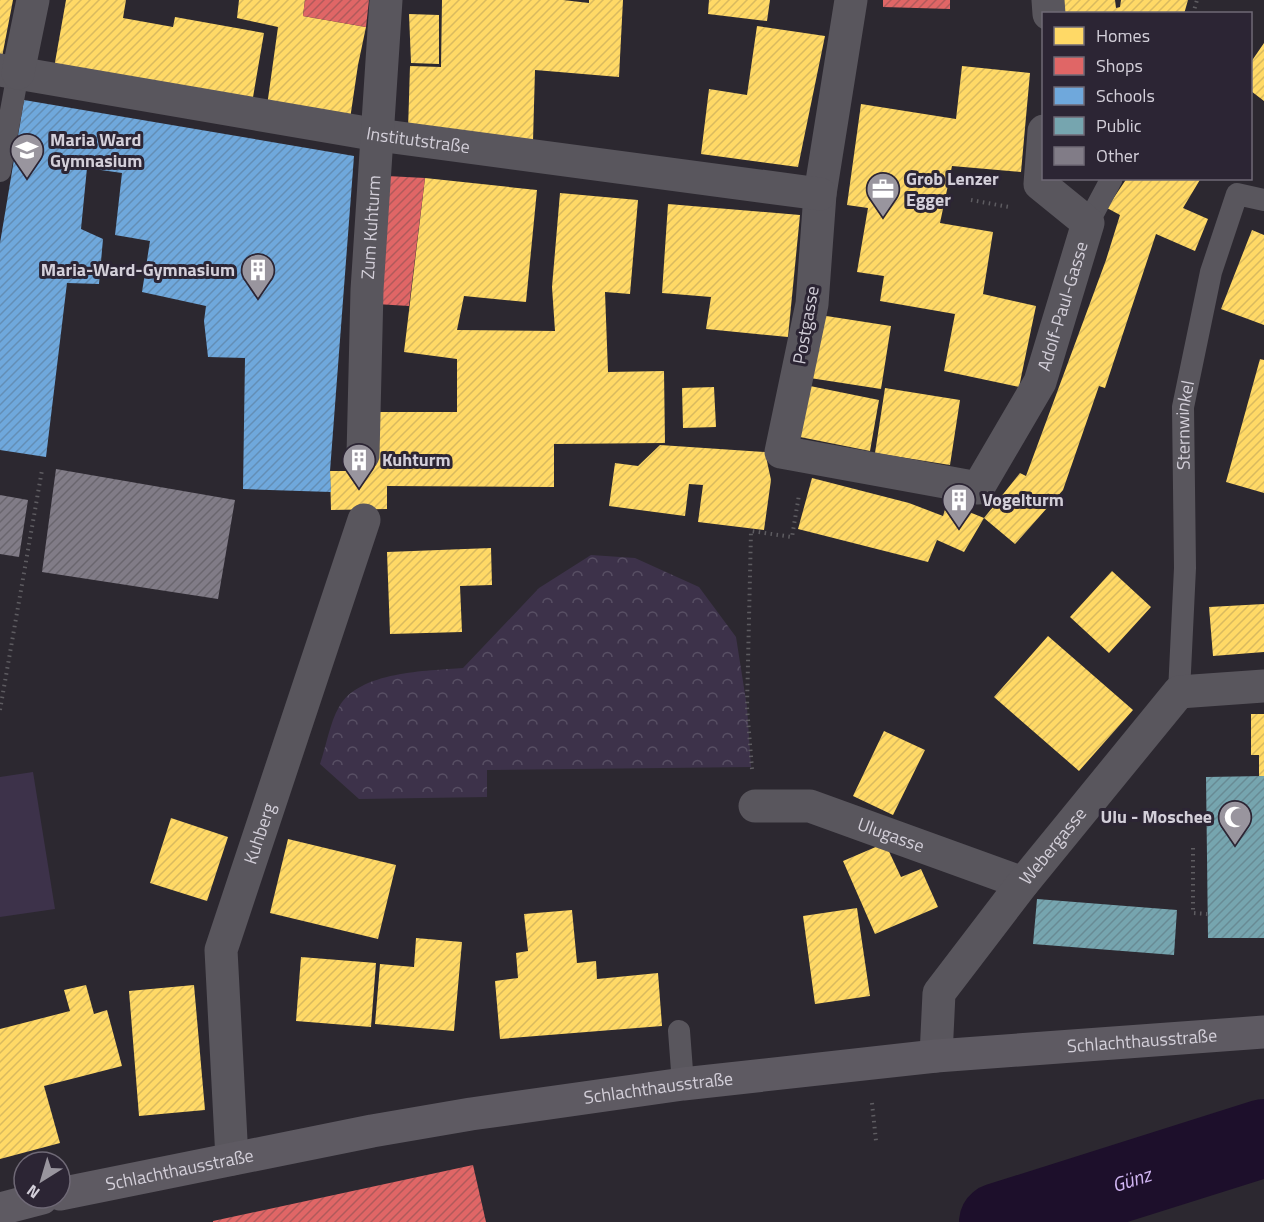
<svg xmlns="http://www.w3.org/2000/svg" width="1264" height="1222" font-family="'Titillium Web',sans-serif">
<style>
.green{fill:#3d324a}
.forest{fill:url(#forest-crowns)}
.homes{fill:url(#homes-hatch)}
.shops{fill:url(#shops-hatch)}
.schools{fill:url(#schools-hatch)}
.public{fill:url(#public-hatch)}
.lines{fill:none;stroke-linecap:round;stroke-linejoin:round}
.river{stroke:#1d0f2b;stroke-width:78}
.building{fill:url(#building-hatch)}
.path{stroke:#5e5c61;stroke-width:4;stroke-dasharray:1.5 4.5;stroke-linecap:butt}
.lane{stroke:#59565d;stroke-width:22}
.street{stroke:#59565d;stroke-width:33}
.secondary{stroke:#5e5a62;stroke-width:33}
.labels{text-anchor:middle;stroke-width:6;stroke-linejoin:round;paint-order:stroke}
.poi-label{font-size:18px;font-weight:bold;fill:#d3cfd9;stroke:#2c2534;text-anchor:start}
.street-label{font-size:18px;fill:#d3cfd9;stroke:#2c2534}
.water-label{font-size:20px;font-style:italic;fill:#d0b5f2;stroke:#2c2534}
</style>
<defs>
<pattern id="forest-crowns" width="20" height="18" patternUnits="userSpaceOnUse" patternTransform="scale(1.5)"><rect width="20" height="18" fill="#3d324a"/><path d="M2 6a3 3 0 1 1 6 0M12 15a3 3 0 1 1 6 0" fill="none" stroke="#584f64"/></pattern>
<pattern id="homes-hatch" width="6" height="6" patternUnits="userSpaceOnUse" patternTransform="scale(1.5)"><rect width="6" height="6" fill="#ffd966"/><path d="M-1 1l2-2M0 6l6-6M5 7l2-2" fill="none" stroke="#d9ba5f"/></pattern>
<pattern id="shops-hatch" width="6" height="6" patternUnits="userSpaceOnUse" patternTransform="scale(1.5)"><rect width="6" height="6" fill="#e06666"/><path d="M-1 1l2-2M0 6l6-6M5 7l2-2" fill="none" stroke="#b05a5b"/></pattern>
<pattern id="schools-hatch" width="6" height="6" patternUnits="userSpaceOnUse" patternTransform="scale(1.5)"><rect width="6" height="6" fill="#6fa8dc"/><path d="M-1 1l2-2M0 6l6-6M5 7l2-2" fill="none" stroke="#638eb5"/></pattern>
<pattern id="public-hatch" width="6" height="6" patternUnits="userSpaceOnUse" patternTransform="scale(1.5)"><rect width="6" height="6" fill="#76a5af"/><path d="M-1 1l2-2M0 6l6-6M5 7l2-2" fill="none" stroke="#688b94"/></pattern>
<pattern id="building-hatch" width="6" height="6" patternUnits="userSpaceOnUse" patternTransform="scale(1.5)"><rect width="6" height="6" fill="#817c87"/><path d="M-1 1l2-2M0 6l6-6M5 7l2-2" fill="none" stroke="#6a666e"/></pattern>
</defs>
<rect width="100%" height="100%" fill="#2c2830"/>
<!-- green -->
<path class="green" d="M33 772 55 909 0 917V777Z"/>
<!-- forest -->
<path class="forest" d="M591 555 635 558 699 587 736 637 747 707 751 767 487 770V797L359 799 320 764C326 747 330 722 339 707 359 671 427 671 463 668L539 588Z"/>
<!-- homes -->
<path class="homes" d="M0 0H13L2 57 0 56Z
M66 0H126L123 18 173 27 175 17 264 33 252 103 54 68Z
M239 0H305L303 16 366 27 358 65 350 119 267 106 278 27 237 18Z
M442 0H563L589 3V0H623L619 77 535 70 533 141 408 130 410 66 441 67Z
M709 0H770L767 21 708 14Z
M1058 0H1115L1116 8 1120 7 1121 0H1188L1184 14H1059Z
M409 14 439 15V64L411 63Z
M757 26 825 36 798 167 701 154 709 89 747 95Z
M1264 43V101L1251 91V62Z
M962 66 1030 73 1021 172 952 166 940 223 993 232 983 294 1036 306 1019 387 944 371 955 314 880 301 884 276 857 272 868 208 847 205 861 104 956 119Z
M425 178 537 190 526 302 464 296 457 330 555 331 552 287 560 193 638 200 630 294 605 292 608 372 664 371 665 443 554 444V487L387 486V509L331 510 330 471H370V412H457V359L404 352Z
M1127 178H1201L1183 208 1208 219 1195 251 1156 234 1105 388 1099 386 1063 490 1015 544 984 518 1020 473 1026 476 1106 260 1120 215 1107 208Z
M668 204 800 215 788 337 706 329 711 297 662 293Z
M1252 230 1264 235V325L1221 309Z
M820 315 891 326 881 389 810 378Z
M1260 359 1264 360V493L1226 482Z
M810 386 879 400 870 451 800 437Z
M714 387 716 427 683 428 682 388Z
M885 388 960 400 950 465 875 453Z
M660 445 765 452 771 480 764 530 698 522 703 485 689 484 685 516 609 506 615 463 638 466Z
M812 478 909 503 943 516 947 503 984 518 964 552 937 540 928 562 798 529Z
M491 548 492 585 460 586 462 632 390 634 387 552Z
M1112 571 1151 607 1109 653 1070 617Z
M1264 604V652L1213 656 1209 607Z
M1048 636 1133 710 1079 771 994 697Z
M1251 714H1264V776H1259V755H1251Z
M884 731 925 750 893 815 853 796Z
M171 818 228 837 207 901 150 883Z
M288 839 396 865 378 939 270 913Z
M885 843 901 877 921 869 938 907 875 934 843 861Z
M857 908 870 996 815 1004 803 916Z
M572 910 577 963 596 961 597 979 658 973 662 1026 500 1039 495 981 518 978 516 953 528 951 524 914Z
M416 938 462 942 454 1031 375 1024 380 964 414 967Z
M301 957 376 963 371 1027 296 1021Z
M86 985 94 1014 107 1010 122 1066 44 1086 60 1143 0 1159V1029L70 1011 64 990Z
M194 985 205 1110 139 1116 129 991Z"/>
<!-- shops -->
<path class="shops" d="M305 0H369L366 27 303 16Z
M883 0H950V9L883 7Z
M387 176 425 178 409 306 376 304Z
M473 1165 486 1222H213V1221Z"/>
<!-- schools -->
<path class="schools" d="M24 100 354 156 330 471 331 492 243 489 245 358 208 357 204 321 206 306 142 292 150 241 115 235 122 173 87 168 81 229 103 239 99 284 67 283 46 457 0 450V243Z"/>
<!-- public -->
<path class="public" d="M1264 776V938H1208L1206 777Z
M1037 899 1177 910 1174 955 1033 944Z"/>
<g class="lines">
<!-- river -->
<path class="river" id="s1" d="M998 1222 1264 1138"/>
</g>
<!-- building -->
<path class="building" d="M56 469 235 500 218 599 42 572Z
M0 495 28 500 19 557 0 554Z"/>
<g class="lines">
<!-- path -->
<path class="path" d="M1193 14 1197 0
M971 200 1009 207
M0 710 42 470
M752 769 747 707 751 531 792 537 799 495
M1193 848V913L1207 914
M872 1103 876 1141"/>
<!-- lane -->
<g class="lane">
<path d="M0 171 18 73"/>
<path d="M1088 223 1112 178"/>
<path id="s2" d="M1179 692 1185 568 1183 407 1211 272 1237 194 1264 200"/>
<path d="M679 1031 683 1084"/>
</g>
<!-- street -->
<g class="street">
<path id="s3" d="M851 0 820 194 812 304 781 452 978 488 1040 382 1088 223 1040 184 1044 131"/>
<path d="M1048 0 1049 14"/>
<path id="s4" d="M0 70 378 135 820 194"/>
<path d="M18 73 33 0"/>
<path id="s5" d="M363 455 367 290 386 0"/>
<path id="s6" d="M755 806H810L1023 883"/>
<path id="s7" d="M936 1056 939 993 1023 883 1179 692 1264 686"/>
<path id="s8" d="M232 1159 221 950 364 520"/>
</g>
<!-- secondary -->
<g class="secondary">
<path id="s9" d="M60 1194 372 1131 471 1114 683 1084 936 1056 1264 1032"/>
<path d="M0 1209 42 1198"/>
</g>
</g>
<!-- icons -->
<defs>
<g id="school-pin" transform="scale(1.725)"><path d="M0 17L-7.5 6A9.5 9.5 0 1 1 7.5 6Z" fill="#99959e" stroke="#2c2534"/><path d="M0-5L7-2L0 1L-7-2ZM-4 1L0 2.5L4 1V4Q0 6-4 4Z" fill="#fff"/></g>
<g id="office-pin" transform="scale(1.725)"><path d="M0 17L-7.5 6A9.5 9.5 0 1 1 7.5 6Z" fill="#99959e" stroke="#2c2534"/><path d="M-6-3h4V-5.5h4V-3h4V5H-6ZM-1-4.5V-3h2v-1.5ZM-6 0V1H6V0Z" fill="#fff"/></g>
<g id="building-pin" transform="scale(1.725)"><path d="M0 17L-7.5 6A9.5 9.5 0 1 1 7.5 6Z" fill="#99959e" stroke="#2c2534"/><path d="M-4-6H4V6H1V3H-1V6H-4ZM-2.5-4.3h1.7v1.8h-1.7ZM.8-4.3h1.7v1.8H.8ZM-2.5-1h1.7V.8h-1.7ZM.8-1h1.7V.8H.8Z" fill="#fff"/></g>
<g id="mosque-pin" transform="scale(1.725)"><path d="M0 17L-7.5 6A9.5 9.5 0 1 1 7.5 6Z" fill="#99959e" stroke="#2c2534"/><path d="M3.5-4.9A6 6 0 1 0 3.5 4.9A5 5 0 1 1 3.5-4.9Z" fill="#fff"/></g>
</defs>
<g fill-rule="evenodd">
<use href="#school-pin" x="27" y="150"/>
<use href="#office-pin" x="883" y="189"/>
<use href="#building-pin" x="258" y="270"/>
<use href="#building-pin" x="359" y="460"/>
<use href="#building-pin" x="959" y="500"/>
<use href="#mosque-pin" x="1235" y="817"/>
</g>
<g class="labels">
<!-- poi labels -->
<g class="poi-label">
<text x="50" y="146">Maria Ward<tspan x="50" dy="21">Gymnasium</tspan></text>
<text x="906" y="185">Grob Lenzer<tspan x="906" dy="21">Egger</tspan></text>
<text x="235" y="276" text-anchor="end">Maria-Ward-Gymnasium</text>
<text x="382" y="466">Kuhturm</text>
<text x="982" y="506">Vogelturm</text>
<text x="1212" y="823" text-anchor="end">Ulu - Moschee</text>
</g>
<!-- street labels -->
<g class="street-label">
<text dy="6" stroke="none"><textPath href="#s4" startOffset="424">Institutstraße</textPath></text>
<text dy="6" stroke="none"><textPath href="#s5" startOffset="228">Zum Kuhturm</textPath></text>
<text dy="6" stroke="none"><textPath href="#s3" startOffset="860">Adolf-Paul-Gasse</textPath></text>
<text transform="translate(806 325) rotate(-80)" y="6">Postgasse</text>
<text dy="6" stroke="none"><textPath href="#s2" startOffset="267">Sternwinkel</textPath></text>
<text dy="6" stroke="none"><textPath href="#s8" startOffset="332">Kuhberg</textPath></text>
<text dy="6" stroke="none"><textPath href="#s6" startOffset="141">Ulugasse</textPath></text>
<text dy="6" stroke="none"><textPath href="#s7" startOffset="249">Webergasse</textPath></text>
<text dy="6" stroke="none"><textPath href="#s9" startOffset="1094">Schlachthausstraße</textPath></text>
<text dy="6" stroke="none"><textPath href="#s9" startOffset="608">Schlachthausstraße</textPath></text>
<text dy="6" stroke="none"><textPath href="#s9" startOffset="122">Schlachthausstraße</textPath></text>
</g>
<!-- water labels -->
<g class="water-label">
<text dy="7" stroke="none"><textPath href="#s1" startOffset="140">Günz</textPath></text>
</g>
</g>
<!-- legend -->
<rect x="1042" y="12" width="210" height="168" fill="#2c2534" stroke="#6f6976" stroke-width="1.5"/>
<rect x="1054" y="27" width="30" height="18" fill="#ffd966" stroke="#6f6976" stroke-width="1.5"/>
<text x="1096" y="42" font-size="18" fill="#d3cfd9">Homes</text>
<rect x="1054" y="57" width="30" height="18" fill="#e06666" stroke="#6f6976" stroke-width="1.5"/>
<text x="1096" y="72" font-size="18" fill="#d3cfd9">Shops</text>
<rect x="1054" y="87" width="30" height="18" fill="#6fa8dc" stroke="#6f6976" stroke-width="1.5"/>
<text x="1096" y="102" font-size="18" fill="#d3cfd9">Schools</text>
<rect x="1054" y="117" width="30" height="18" fill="#76a5af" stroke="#6f6976" stroke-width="1.5"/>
<text x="1096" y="132" font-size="18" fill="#d3cfd9">Public</text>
<rect x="1054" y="147" width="30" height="18" fill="#817c87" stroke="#6f6976" stroke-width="1.5"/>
<text x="1096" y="162" font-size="18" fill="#d3cfd9">Other</text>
<!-- north arrow -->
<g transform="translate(42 1180) rotate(217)"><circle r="28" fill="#2c2534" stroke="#6f6976" stroke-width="1.5"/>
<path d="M0-4.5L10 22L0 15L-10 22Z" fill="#99959e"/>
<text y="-9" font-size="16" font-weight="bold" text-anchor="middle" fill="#d3cfd9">N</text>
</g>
</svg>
